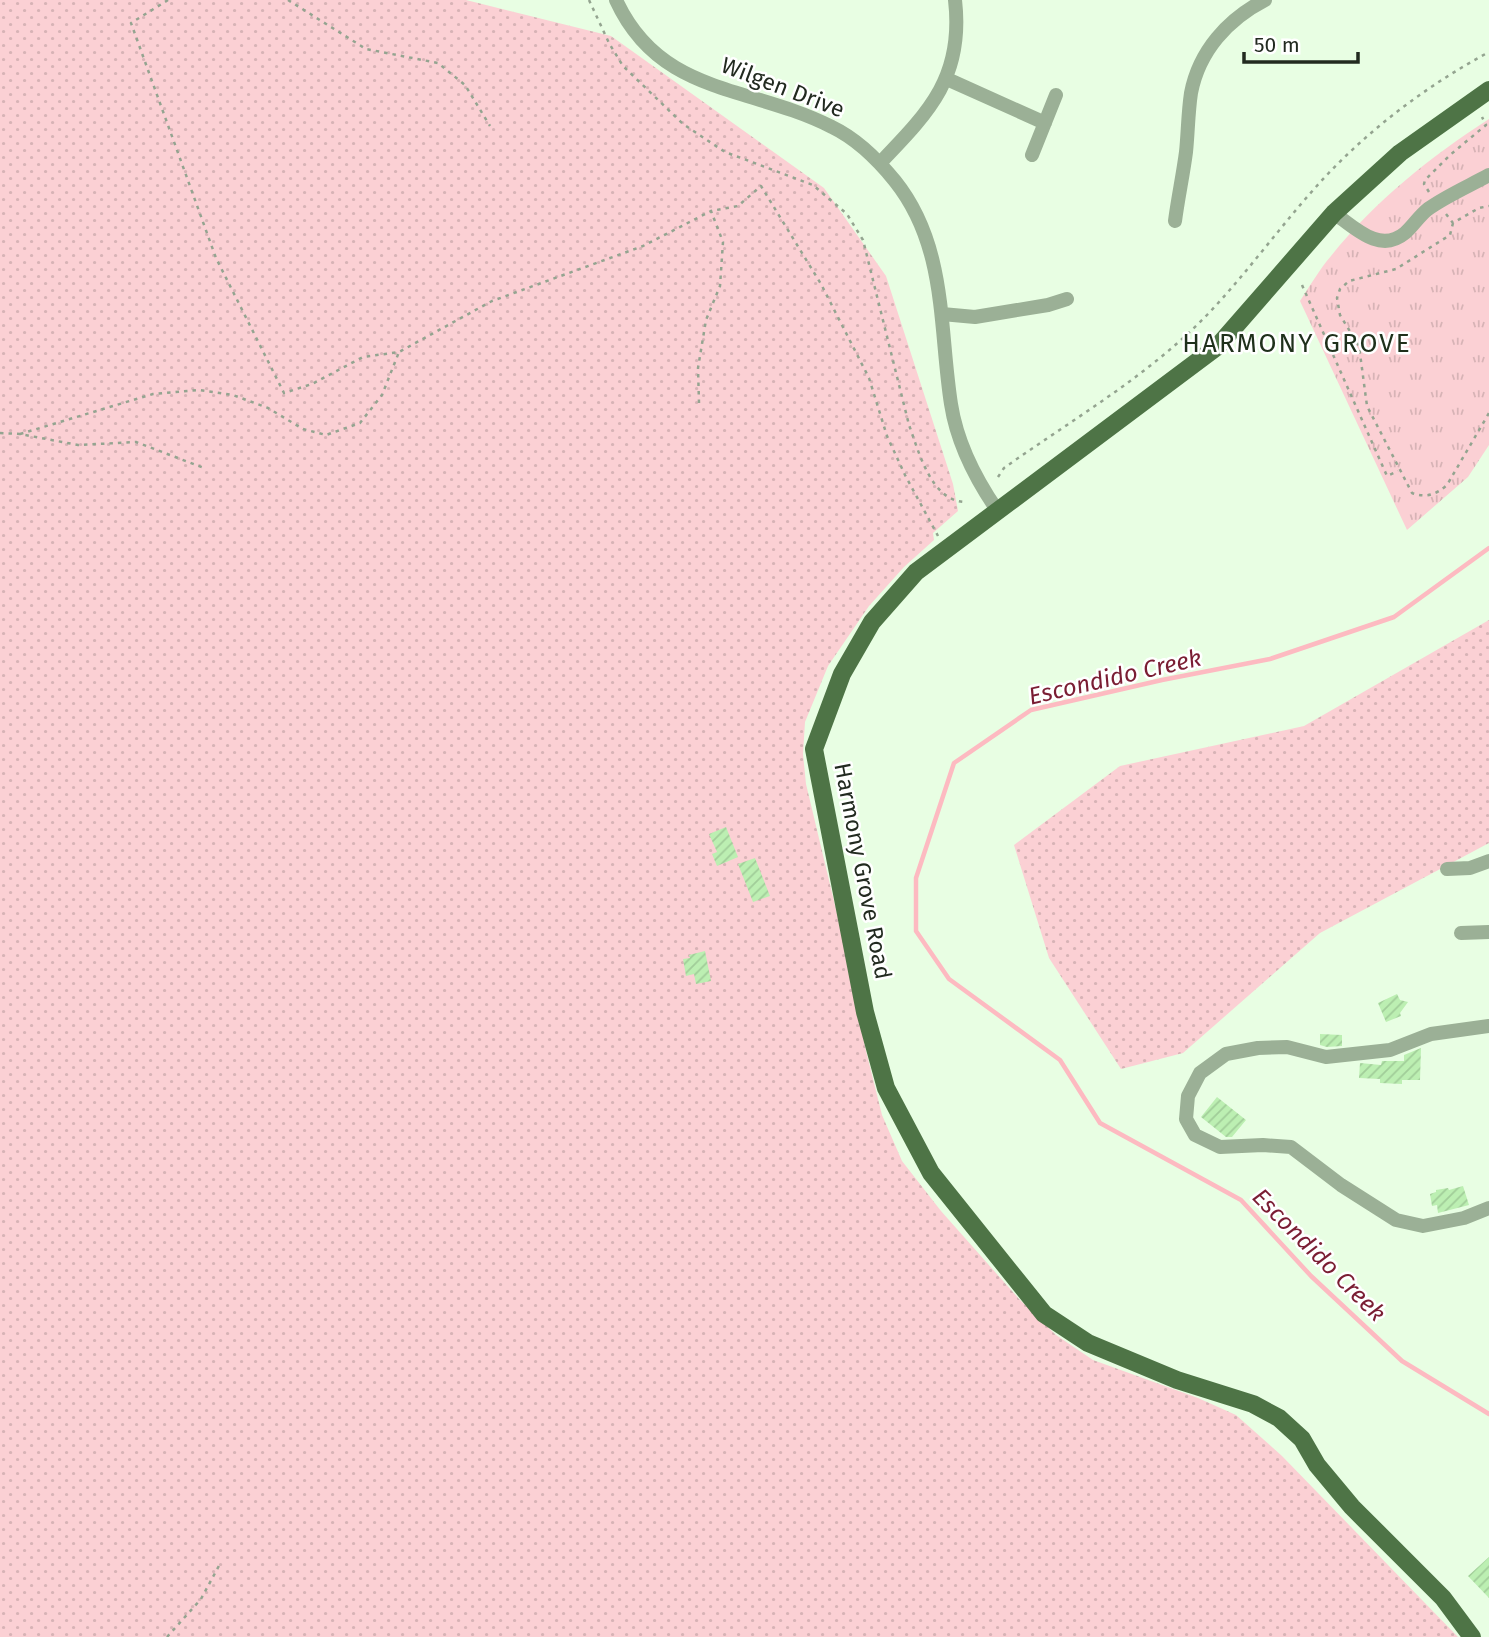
<svg xmlns="http://www.w3.org/2000/svg" width="1489" height="1637" font-family="'Fira Sans',sans-serif">
<style>
.grass{fill:url(#grass-dots)}
.park{fill:url(#park-tufts)}
.lines{fill:none;stroke-linecap:round;stroke-linejoin:round}
.stream{stroke:#fdbac1;stroke-width:4.5}
.building{fill:url(#building-hatch)}
.path{stroke:#94a490;stroke-width:2.5;stroke-dasharray:3.5 5;stroke-linecap:butt}
.minor{stroke:#9bb096;stroke-width:14}
.major{stroke:#4e7446;stroke-width:18}
.labels{text-anchor:middle;stroke-width:5;stroke-linejoin:round;paint-order:stroke}
.street-label{font-size:23px;fill:#222a20;stroke:#fff}
.water-label{font-size:24px;font-style:italic;fill:#7a1d33;stroke:#fff}
.quarter-label{font-size:26px;letter-spacing:2px;fill:#1f301b;stroke:#fff}
</style>
<defs>
<pattern id="grass-dots" width="8" height="8" patternUnits="userSpaceOnUse" patternTransform="scale(1.75)"><rect width="8" height="8" fill="#fbd0d4"/><path d="M2 2h.1M6 6h.1" fill="none" stroke="#d7b3b6" stroke-width="1.8" stroke-linecap="round"/></pattern>
<pattern id="park-tufts" width="24" height="20" patternUnits="userSpaceOnUse" patternTransform="scale(1.75)"><rect width="24" height="20" fill="#fbd0d4"/><path d="M3 7l-1-3M5 7V3M7 7l1-3M15 17l-1-3M17 17v-4M19 17l1-3" fill="none" stroke="#d7b3b6"/></pattern>
<pattern id="building-hatch" width="6" height="6" patternUnits="userSpaceOnUse" patternTransform="scale(1.75)"><rect width="6" height="6" fill="#bcefb2"/><path d="M-1 1l2-2M0 6l6-6M5 7l2-2" fill="none" stroke="#a1cd99"/></pattern>
</defs>
<rect width="100%" height="100%" fill="#e8fee3"/>
<!-- grass -->
<path class="grass" d="M0 0H466L611 36 824 188 886 276 953 484 958 511 933 533 934 540 904 567 869 606 828 666 805 722 803 754 806 784 844 943 866 1051 882 1115 902 1161 941 1211 1019 1299 1056 1335 1093 1360 1198 1398 1236 1415 1282 1456 1458 1637H0Z
M1489 620V843L1320 933 1183 1053 1121 1069 1049 958 1014 845 1120 766 1304 726Z"/>
<!-- park -->
<path class="park" d="M1489 119V445L1468 477 1407 530 1300 301C1310 286 1319 270 1331 256 1375 201 1430 157 1489 119Z"/>
<g class="lines">
<!-- stream -->
<path class="stream" d="M1489 548 1394 617 1270 659 1162 680 1031 710 954 763 916 878V931L949 979 1060 1060 1100 1123 1241 1200 1311 1276 1402 1361 1489 1414"/>
</g>
<!-- building -->
<path class="building" d="M726 827 738 857 717 866 712 854 717 852 709 834Z
M755 858 770 896 753 902 738 864Z
M705 951 711 981 696 984 694 974 686 976 683 959 690 958 689 955Z
M1397 994 1400 1000 1408 1002 1400 1013 1401 1016 1386 1022 1378 1003Z
M1320 1034 1342 1035V1046L1327 1047 1320 1045Z
M1421 1048 1420 1080H1402V1084L1380 1083V1079L1359 1078 1360 1063 1381 1065 1382 1061H1404V1055Z
M1217 1097 1246 1120 1232 1137H1226L1201 1117Z
M1463 1186 1469 1205 1438 1213 1437 1205 1432 1206 1430 1194 1436 1192V1190L1448 1188 1449 1190Z
M1489 1557V1598L1468 1576Z"/>
<g class="lines">
<!-- path -->
<path class="path" d="M168 0 131 23 216 258 284 393 312 384 363 357 399 352 492 301 643 246 711 211
M288 0 366 49 438 63 465 85 490 126
M589 0 609 43 623 66 683 124 725 152 813 185 847 214 863 240 909 425C919 452 931 501 965 502
M1429 192 1424 184 1425 180 1450 155 1486 125 1482 117
M1446 214 1453 223 1479 208 1489 206
M1453 223 1450 235 1396 269 1349 281 1340 289 1337 298 1340 315 1359 346 1367 406 1412 493C1425 498 1436 495 1447 485L1489 413
M1302 285 1387 476 1398 471
M699 403 698 368 706 320 720 286 723 242 711 211 738 206 761 186 821 284 869 378 887 436 905 475 938 536
M0 433 20 434 78 445 136 442 204 468
M20 434 153 394 199 390 233 395 268 408 303 429 326 435 360 423 382 395 399 352
M998 477 1004 468C1073 419 1148 376 1207 315 1249 271 1284 221 1325 177 1372 127 1428 85 1489 52
M167 1637 201 1599 221 1562"/>
<!-- minor -->
<path class="minor" d="M616 0C660 96 750 85 832 127 857 139 878 160 895 181 947 246 939 327 951 404 957 443 975 478 997 510
M947 79 1045 123
M1032 155 1056 95
M880 163C929 112 964 77 955 0
M1334 213C1355 228 1380 254 1405 233 1413 226 1419 216 1428 209 1446 196 1469 186 1489 175
M1175 221C1178 198 1183 175 1186 152 1188 133 1188 113 1191 93 1199 51 1228 19 1265 0
M942 314 975 317 1048 305 1067 299
M1447 869 1470 868 1489 861
M1461 933 1489 932
M1489 1026 1431 1034 1390 1050 1326 1057 1287 1047 1258 1048 1226 1054 1200 1073 1188 1096 1186 1119 1195 1135 1220 1147 1263 1145 1291 1147 1341 1185 1396 1220 1423 1226 1464 1218 1489 1208"/>
<!-- major -->
<path class="major" d="M1472 1637 1443 1598 1352 1507 1317 1465 1302 1439 1279 1418 1253 1404 1177 1380 1088 1343 1044 1314 931 1173 886 1088 865 1012 814 749 842 674 872 622 916 572 1218 346 1334 213 1400 153 1489 90"/>
</g>
<g class="labels">
<!-- street labels -->
<g class="street-label">
<text transform="translate(783 87) rotate(21)" y="8">Wilgen Drive</text>
<text transform="translate(863 871) rotate(79)" y="8">Harmony Grove Road</text>
</g>
<!-- water labels -->
<g class="water-label">
<text transform="translate(1115 677) rotate(-13)" y="8">Escondido Creek</text>
<text transform="translate(1319 1255) rotate(45)" y="8">Escondido Creek</text>
</g>
<!-- quarter labels -->
<g class="quarter-label">
<text x="1297" y="352">HARMONY GROVE</text>
</g>
</g>
<!-- scale -->
<path d="M1244 52v10h114v-10" fill="none" stroke="#222a20" stroke-width="3.5"/>
<text x="1254" y="52" font-size="21" fill="#222a20" stroke="#ffffff" stroke-width="5" paint-order="stroke">50 m</text>
</svg>
